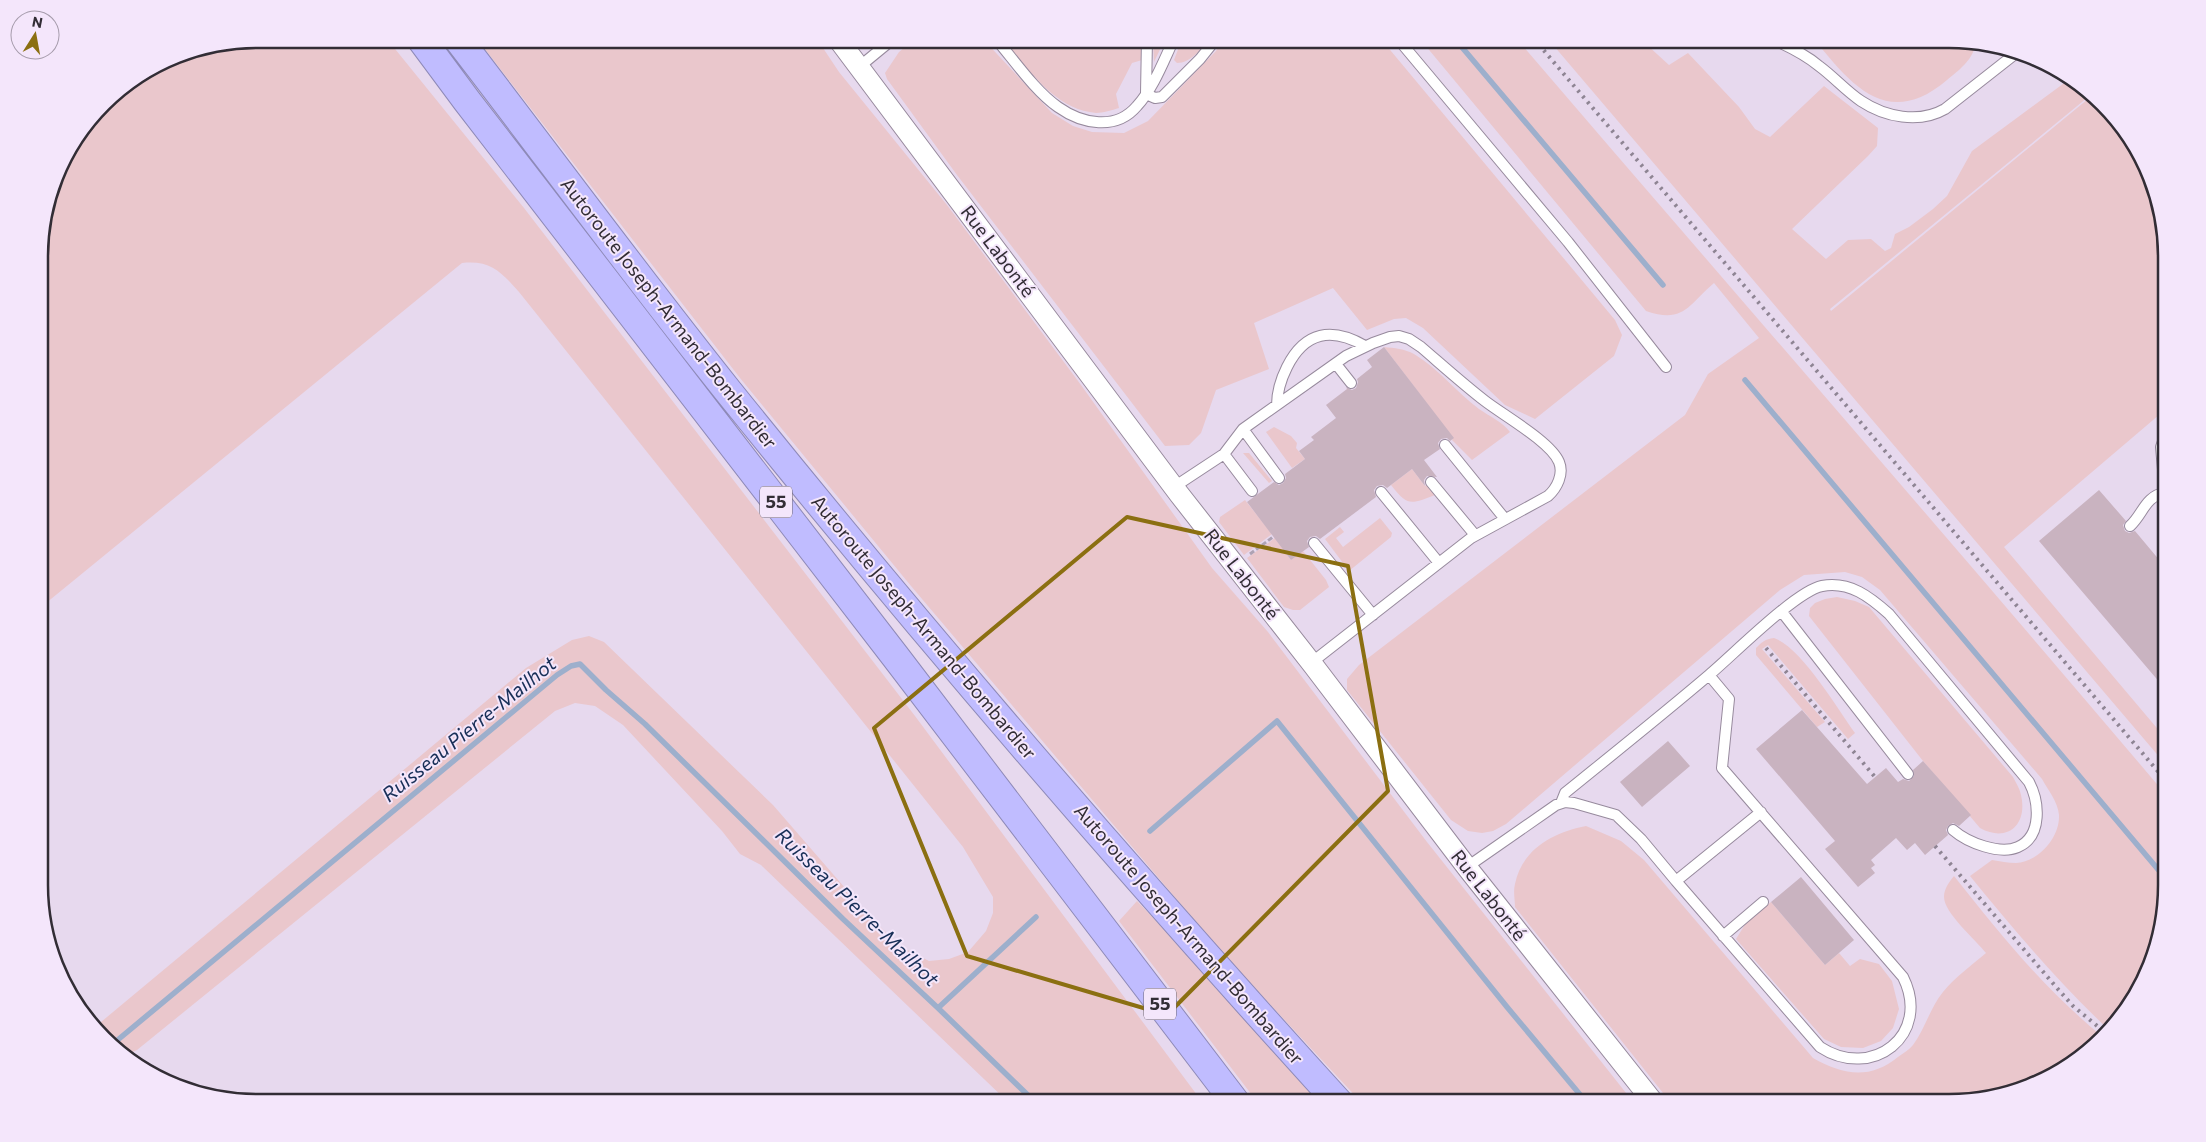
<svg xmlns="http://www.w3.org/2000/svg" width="2206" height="1142" font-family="Commissioner,sans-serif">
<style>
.green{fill:#eac7cc}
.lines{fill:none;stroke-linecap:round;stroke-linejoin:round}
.stream{stroke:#9dafcc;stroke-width:5.5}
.building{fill:#c9b3c0}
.service-casing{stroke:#978a9d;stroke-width:12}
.minor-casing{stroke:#978a9d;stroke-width:22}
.motorway-casing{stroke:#8e8ab8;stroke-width:30}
.path{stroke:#aea2b3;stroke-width:3;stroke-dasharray:5 2.5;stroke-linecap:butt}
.service{stroke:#fff;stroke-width:10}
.minor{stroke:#fff;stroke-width:20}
.motorway{stroke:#c0bcff;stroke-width:28}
.rail{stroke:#8e8493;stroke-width:4;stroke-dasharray:2.5 5;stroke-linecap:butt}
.marked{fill:none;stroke:#8b6f11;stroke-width:4;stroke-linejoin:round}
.labels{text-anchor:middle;stroke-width:4;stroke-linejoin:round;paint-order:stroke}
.shield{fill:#f4e6fb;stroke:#6c6470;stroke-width:1}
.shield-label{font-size:18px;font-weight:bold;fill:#322d35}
.street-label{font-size:19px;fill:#322d35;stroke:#f4e6fb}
.water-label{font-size:20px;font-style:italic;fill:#182f57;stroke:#f4e6fb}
.rim{fill:none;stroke:#322d35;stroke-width:2.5}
</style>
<rect width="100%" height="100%" fill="#e7d9ee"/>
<!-- green -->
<path class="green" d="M257 39H387L524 208 915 716 1203 1103H1009L761 865 740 854 722 831 623 725 595 706 575 703 555 711 137 1050 128 1054 95 1027 526 668 572 640 589 636 604 642 773 805 872 919 900 946 929 961 949 959 968 952 986 931 993 913V897L963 847 519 292C501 272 491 260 462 263L40 608 39 242 61 160 113 93 174 55Z
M477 39H817L839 72 947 205 1081 385 1212 568 1268 632 1427 842 1634 1103H1362L1223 954 911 586 740 378Z
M915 39H983L1052 113 1073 126 1092 132 1124 133 1148 121 1216 51 1223 39H1381L1615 320 1622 335 1614 356 1535 419 1505 405 1423 328 1406 318 1394 319 1367 330 1333 288 1254 323 1269 369 1216 390 1201 433 1189 445 1165 446 957 175 887 79 885 73 899 52Z
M1003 39H1143L1142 60 1132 63 1116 94 1119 108C1112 110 1103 113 1096 113 1055 110 1027 68 1003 39Z
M1153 39H1165L1154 62Z
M1182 39H1209C1202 49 1190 63 1177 63L1174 60Z
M1420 39H1517C1733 291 1952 542 2167 796V885L2145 982 2110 1031C2059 983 2014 930 1970 876L1992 860C2000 861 2008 863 2016 863 2038 862 2060 838 2059 815 2058 802 2048 790 2042 779L1880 590 1862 577 1845 572 1804 575 1780 590 1506 824 1493 831 1482 833 1468 831 1451 820 1347 690V679L1359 665 1685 415 1708 374 1759 338 1714 283C1688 305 1684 324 1646 311Z
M1548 39H1645L1646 44 1669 65 1688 53 1739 107 1755 129 1770 137 1824 86 1878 128 1877 146 1868 156 1792 229 1826 259 1848 240 1871 239 1885 251 1891 248 1895 234 1909 227 1933 209 1947 196 1972 151 2071 78 2093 93 1830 309 1831 311 2094 94 2130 135 2165 229 2166 409 2004 547 2167 740V766Z
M1814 39H1949L1975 45C1973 60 1958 71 1947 80 1888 130 1852 86 1814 39Z
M1384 347C1394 348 1405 349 1414 354 1439 369 1456 392 1479 409 1489 416 1503 422 1510 432L1472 460 1452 440 1453 438Z
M1274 427 1291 436 1297 443 1296 448 1305 459 1292 468 1266 432Z
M1243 453H1249L1272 481 1269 483Z
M1412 469 1425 486 1427 484 1435 495C1411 504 1408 507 1391 485Z
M1245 500 1272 534 1244 555 1219 522 1220 517Z
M1380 518 1392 533 1391 537 1349 571 1325 539 1340 527 1344 532 1336 538 1343 547Z
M1275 538 1291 560 1303 551 1326 580 1329 587 1300 610H1293L1284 607 1247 558Z
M1837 597 1855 601 1869 607 2013 777C2016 783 2020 789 2021 795 2028 825 2007 843 1980 828L1923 761 1809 616 1810 608 1815 603 1825 599Z
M1774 638C1801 647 1837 708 1855 733L1848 739 1768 645 1762 649 1825 722 1817 727 1756 655V648C1762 642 1765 639 1774 638Z
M1586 826 1621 841 1644 860 1813 1058C1843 1075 1870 1080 1898 1057 1903 1053 1909 1050 1913 1045 1925 1029 1930 1008 1943 992 1955 977 1972 965 1986 953 1976 940 1944 913 1944 897 1944 889 1949 882 1954 876 2000 934 2045 990 2103 1037L2070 1067 2019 1092 1963 1103H1671L1515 907C1515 900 1513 891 1515 884 1522 849 1554 832 1586 826Z
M1137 901 1160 925 1320 1103H1258L1119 921Z
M1771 902 1825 965 1839 953 1850 966 1860 959 1879 964 1892 981 1899 1009 1893 1028 1881 1041 1863 1048 1841 1047 1824 1039 1736 939 1746 923Z"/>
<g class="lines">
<!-- stream -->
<path class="stream" d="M1455 39 1663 285
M1745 380 2167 880
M1150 831 1277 721 1507 1007 1587 1103
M938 1008 1036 917
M114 1043 557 675 571 666 580 664 606 690 645 724 843 919 938 1008 1036 1103"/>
</g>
<!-- building -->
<path class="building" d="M1384 347 1454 438 1450 441 1447 438 1441 439 1438 443 1440 449 1424 460 1437 477 1427 476 1424 480 1425 486 1412 469 1387 488 1383 485 1377 486 1374 490 1376 497 1320 539 1316 536 1310 537 1307 541 1309 547 1291 560 1247 502 1274 482 1279 485 1283 483 1286 478 1285 474 1305 459 1299 451 1314 440 1311 437 1336 418 1326 405 1347 389 1346 387 1352 390 1356 388 1358 382 1357 379 1372 367 1367 360Z
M2099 490 2126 521 2123 525 2125 531 2129 533 2135 531 2166 568 2167 691 2039 541Z
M1802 710 1867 784 1886 768 1898 782 1903 779 1909 781 1914 776 1913 770 1923 761 1971 815 1959 826 1953 823 1948 826 1946 830 1948 835 1925 855 1915 843 1907 850 1896 838 1871 860 1875 865 1871 868 1875 873 1858 887 1825 849 1835 841 1756 749Z
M1668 741 1690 766 1642 807 1620 782Z
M1801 877 1854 940 1825 965 1771 902Z"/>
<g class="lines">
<!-- service casing -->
<g class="service-casing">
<path id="service" d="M996 39C1014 60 1035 91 1058 107 1082 124 1116 131 1137 106 1154 87 1163 62 1174 39
M1398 39 1568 242 1666 367
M1772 39C1788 46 1806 55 1819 66 1834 77 1846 91 1861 101 1885 117 1919 124 1945 109L2015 54
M859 67 893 39
M1146 93 1147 39
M1146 94 1155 98 1162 97 1200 59 1216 39
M1336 364 1351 383
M1277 405C1277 391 1281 379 1287 367 1305 331 1332 327 1365 346
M1243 429 1279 478
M1445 445 1505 519
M1224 454 1243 429 1346 356 1373 343 1390 337 1399 336 1409 339 1421 347C1442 365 1463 384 1485 401 1503 415 1551 442 1559 462 1564 474 1557 488 1548 496L1471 538 1311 663
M1431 482 1475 535
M1174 487 1224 454 1252 491
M1381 492 1439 563
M2165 492 2161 447 2166 433
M2130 526C2144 513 2144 497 2166 492
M1314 543 1373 615
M1782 612 1908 774
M1561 803 1565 793C1613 754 1662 715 1709 675 1733 655 1796 591 1822 586 1850 581 1870 597 1889 614L2029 782C2039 801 2043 836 2018 847 2000 855 1968 843 1953 830
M1467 867 1556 805 1565 802 1574 803 1616 815 1641 839 1676 881 1761 812
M1676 881 1820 1047C1872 1081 1932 1035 1903 977L1722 768 1729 699 1709 675
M1723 936 1763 902"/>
</g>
<!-- minor casing -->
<g class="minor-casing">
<path id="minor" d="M838 39 1179 494 1313 665 1469 870 1654 1103"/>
</g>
<!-- motorway casing -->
<g class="motorway-casing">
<path id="motorway" d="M421 39 467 101 895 656 1236 1103
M458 39C548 156 636 276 728 391 924 635 1129 872 1339 1103"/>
</g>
<!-- path -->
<path class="path" d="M1250 554 1273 537"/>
<!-- service -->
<use href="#service" class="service"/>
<!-- minor -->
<use href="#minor" class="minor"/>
<!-- motorway -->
<use href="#motorway" class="motorway"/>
<!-- rail -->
<path class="rail" d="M1534 39 2167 782
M1766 648 1875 777
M1935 846 2057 988 2073 1006 2107 1034"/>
</g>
<!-- marked area -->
<path class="marked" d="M1127 517 1348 566 1388 791 1167 1015 967 956 874 728Z"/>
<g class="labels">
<!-- shield labels -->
<g class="shield">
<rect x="760" y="486.5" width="32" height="31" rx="4"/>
<rect x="1144" y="988.5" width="32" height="31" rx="4"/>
</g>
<g class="shield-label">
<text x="776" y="508">55</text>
<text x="1160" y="1010">55</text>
</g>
<!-- street labels -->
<g class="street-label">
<text transform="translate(998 251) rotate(53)" y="7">Rue Labonté</text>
<text transform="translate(669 313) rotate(52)" y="7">Autoroute Joseph-Armand-Bombardier</text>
<text transform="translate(1242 574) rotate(52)" y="7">Rue Labonté</text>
<text transform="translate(924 627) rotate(50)" y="7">Autoroute Joseph-Armand-Bombardier</text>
<text transform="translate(1489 895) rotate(52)" y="7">Rue Labonté</text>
<text transform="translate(1189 934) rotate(49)" y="7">Autoroute Joseph-Armand-Bombardier</text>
</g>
<!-- water labels -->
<g class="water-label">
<text transform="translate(469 729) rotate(-39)" y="7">Ruisseau Pierre-Mailhot</text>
<text transform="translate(857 907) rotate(44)" y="7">Ruisseau Pierre-Mailhot</text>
</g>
</g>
<!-- crop -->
<path d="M0 0H2206V1142H0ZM257 48H1949A209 209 0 0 1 2158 257V885A209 209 0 0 1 1949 1094H257A209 209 0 0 1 48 885V257A209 209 0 0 1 257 48Z" fill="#f4e6fb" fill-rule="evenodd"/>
<path class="rim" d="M257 48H1949A209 209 0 0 1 2158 257V885A209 209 0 0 1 1949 1094H257A209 209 0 0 1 48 885V257A209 209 0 0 1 257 48Z"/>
<!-- north arrow -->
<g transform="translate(35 35) rotate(11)"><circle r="24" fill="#f4e6fb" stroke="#a69cac"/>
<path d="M0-4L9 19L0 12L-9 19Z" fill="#8b6f11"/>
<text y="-8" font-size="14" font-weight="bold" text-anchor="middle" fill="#322d35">N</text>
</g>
</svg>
